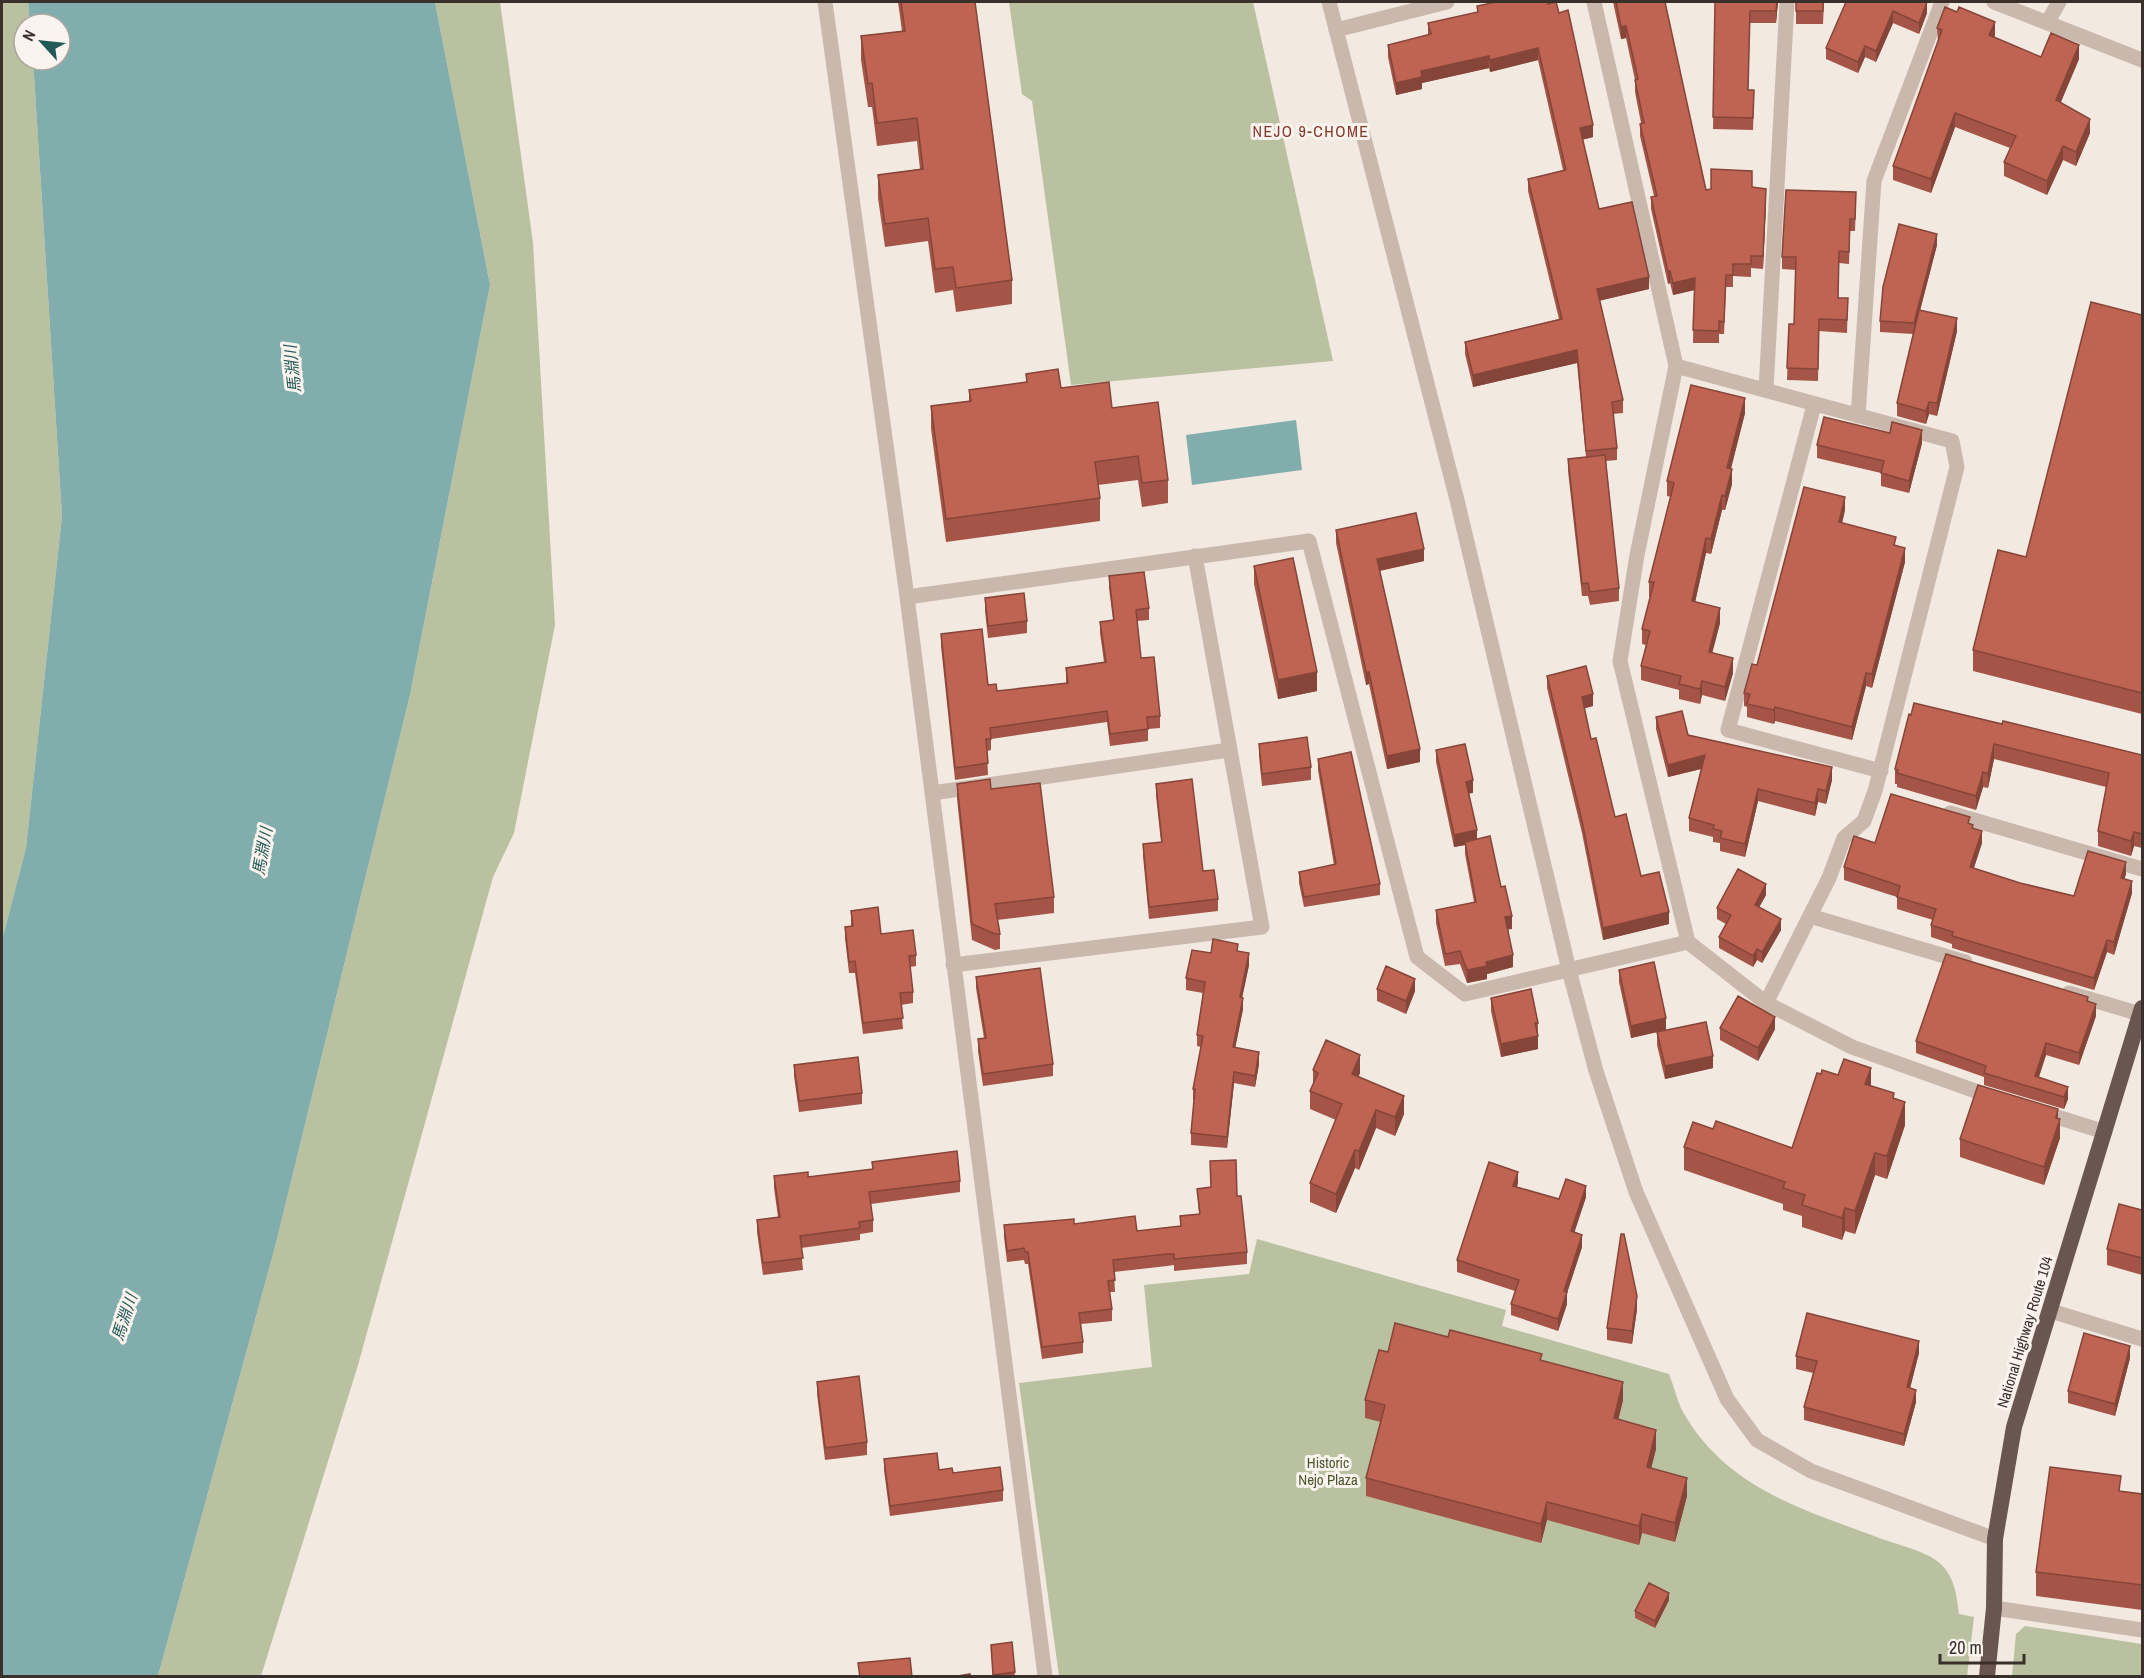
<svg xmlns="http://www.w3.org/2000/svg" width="2144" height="1678" font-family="'Archivo Narrow','Noto Sans JP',sans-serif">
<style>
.green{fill:#b9c1a1}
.water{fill:#81aeac}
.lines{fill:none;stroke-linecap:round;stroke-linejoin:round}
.minor{stroke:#cab8ad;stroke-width:15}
.tertiary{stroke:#cab8ad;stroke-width:15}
.trunk{stroke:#6a5650;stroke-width:16}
.wall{fill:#a45547}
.shaded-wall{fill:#864539}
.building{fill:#bf6352;stroke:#864539;stroke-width:1.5}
.labels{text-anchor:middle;stroke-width:6;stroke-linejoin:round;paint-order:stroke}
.street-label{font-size:15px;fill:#392f2b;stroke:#faf3ee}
.park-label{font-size:15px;fill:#4c5630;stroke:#faf3ee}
.neighbourhood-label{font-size:16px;letter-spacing:1.5px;fill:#843629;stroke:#faf3ee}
.water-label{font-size:16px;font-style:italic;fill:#235958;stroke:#faf3ee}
</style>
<rect width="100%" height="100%" fill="#f2e9e1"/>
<!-- green -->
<path class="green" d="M2 2H28L30 24H24V60H33L62 516 26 848 2 940Z
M435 2H500L533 243 555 625 514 833 493 877 358 1365 261 1676H158L276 1243 410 695 490 285Z
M1009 2H1253L1333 361 1071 385 1032 101 1022 94Z
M1257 1239 1506 1310 1502 1326 1669 1374C1674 1386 1677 1401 1683 1412 1726 1487 1799 1508 1874 1536 1891 1543 1923 1550 1937 1561 1954 1573 1957 1596 1959 1614L1974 1617 1967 1676H1059L1019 1383 1152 1367 1144 1285 1249 1274Z
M2025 1626 2142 1644V1676H2012L2016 1634Z"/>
<!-- water -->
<path class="water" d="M28 2H435L490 285 410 695 276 1243 158 1676H2V940L26 848 62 516 33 60H60V24H30Z
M1296 420 1302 470 1192 485 1186 435Z"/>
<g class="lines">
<!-- minor -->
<path class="minor" d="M825 2 907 597 1045 1676
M1594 2 1676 366 1637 555 1620 661 1688 942 1766 1003 1852 1047 1995 1098
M1994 2 2142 60
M2047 23 2059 2
M1336 30 1447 2
M1676 366 1952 441 1957 467 1875 791 1864 821 1844 838 1829 878 1766 1003
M1766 390 1787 2
M1814 405 1728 730 1881 771
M1858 416 1874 181 1942 2
M907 597 1309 541 1417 957 1465 994 1688 942
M932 793 1229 750
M1950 813 2142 869
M1810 916 1965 962
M953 965 1262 927 1195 556
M2069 993 2140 1014
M2041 1112 2105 1132
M1994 1608 2142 1630"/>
<!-- tertiary -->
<path class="tertiary" d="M1329 2 1457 500 1569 970 1596 1071 1636 1192 1727 1399 1757 1440 1811 1471 1995 1539
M2051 1311 2142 1339"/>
<!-- trunk -->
<path class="trunk" d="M1987 1676 1994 1608 1995 1539 2014 1427 2142 1008"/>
</g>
<!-- wall -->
<path class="wall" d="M898 2H975L1012 280V304L956 312 953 290 935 293 928 241 885 247 878 198V175L920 169 917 141 877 146 872 107H868L861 60V36L902 31Z
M1613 2H1665L1706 190 1752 187 1766 202 1763 269 1751 268V277L1733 276V287H1726L1724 334H1719V343H1693L1694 290 1673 295 1670 283 1668 284 1651 209V197L1654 196 1640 136V124L1641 123 1635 92V80L1626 38 1621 39Z
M1715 2H1778L1776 23H1750L1748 90 1754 103 1753 130 1713 129Z
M1796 2H1824L1823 24H1796Z
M1846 2 1927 13 1919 34 1893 23 1876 62 1865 57 1858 73 1826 59V48Z
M1548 4 1559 13 1593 137 1582 140 1599 209 1649 289 1599 301 1623 400V413L1613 414 1617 448V460L1606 461 1619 588V601L1590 605 1588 596H1582L1568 471V459L1586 457 1577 363 1473 387 1465 354V342L1559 319 1528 191V179L1563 170 1538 60 1490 72 1489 68 1422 83V89L1396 95 1388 57V45L1428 35V23L1477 13V6Z
M1937 28 1995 36 1994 37 2041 57 2079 59 2060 103 2090 133 2076 166 2063 160 2047 195 2004 176V162L2010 148 1955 127 1931 193 1893 180V166L1938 42Z
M1856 204 1855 231H1850L1849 264 1839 263 1838 298H1848L1847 333 1819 331 1818 381 1787 380 1789 324H1794L1796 270 1782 269V257Z
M1937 245 1920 310 1957 331 1937 416 1929 414 1926 424 1897 416V403L1913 334 1880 332V321Z
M2142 315V714L1973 671V650L2026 557Z
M1026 374 1112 408 1168 480V503L1142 507 1138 480 1098 485 1100 498V521L946 542 931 429V406L969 401V390L1026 382Z
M1745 413 1731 469 1732 484 1725 510H1722L1711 554 1706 553 1695 602 1720 623 1712 652 1733 673 1725 701 1702 695 1700 704 1679 699V690L1641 680V666L1646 645 1642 644V629L1650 597H1649V582L1671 497 1667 496V481Z
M1890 433 1922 443 1909 493 1881 486V473L1817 458V445Z
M1845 510 1842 523 1896 546 1905 562 1872 688 1866 686 1852 740 1775 721 1774 724 1747 717V707L1744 706V693L1757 665Z
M1336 530 1424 561 1380 571 1420 762 1387 769 1369 684 1366 685 1336 543Z
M1254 566 1317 691 1278 699 1254 584Z
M1109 576 1149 608V620L1137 621 1141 658 1160 716V728L1148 729V741L1110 746 1107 722 991 739V750L987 751 988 775 955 780 941 646V634L988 685 997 691 1066 683V668L1104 662 1100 633V622L1113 620 1109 588Z
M985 598 1027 621V633L988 638 985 611Z
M1547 676 1593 706 1584 708 1591 739 1615 817 1641 876 1669 924 1603 940 1582 833 1547 688Z
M1656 717 1688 735 1832 780 1826 804 1818 802 1815 816 1758 801 1745 857 1720 851V843L1713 842V837L1689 831V818L1701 769 1668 777 1656 729Z
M2002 724 2142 755V848L2134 846 2131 856 2098 846V831L2106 787 1994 759 1988 788 1983 787 1976 810 1897 787V784H1895V769Z
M1259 744 1311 767V780L1262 786 1259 756Z
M1436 750 1473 793H1469L1477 839 1501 887 1512 929H1508L1513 967 1487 974V979L1467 983 1460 964 1445 966 1436 923V910L1474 902 1465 854V845L1454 847 1436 762Z
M1318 759 1380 884V895L1304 907 1299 883V872L1334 865 1318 770Z
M957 784 991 789 1054 897V913L997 920 1000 934V949L995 950 972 940 957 799Z
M1156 784 1218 899V911L1149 919 1143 856V844L1161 842 1156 796Z
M1970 824 1982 843 1974 868 2020 883 2074 896 2126 874 2124 879 2132 893 2114 955 2107 952 2094 990 1952 948V944L1931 937V925L1933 920 1897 909V897L1844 880V867L1875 843Z
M1766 895 1759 907 1781 930 1762 963 1757 960 1753 967 1719 948V937L1726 924 1717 919V908Z
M851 911 881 934 916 955V966L910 967 913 992V1003L901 1005 903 1029 863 1034 855 973H849L845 938V927L851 926Z
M1238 951 1249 965 1242 997 1243 1009 1235 1048 1259 1064 1255 1087 1234 1083 1227 1148 1191 1145V1133L1194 1100H1193V1089L1201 1047 1197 1046V1035L1203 993 1186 990V978L1211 953Z
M1619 970 1666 1030 1713 1068 1665 1079 1657 1045V1032L1631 1038 1619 982Z
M976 977 1053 1064V1076L983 1086 978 1051V1039L984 1038 976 988Z
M1377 989 1415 991 1406 1014 1377 1001Z
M1491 998 1538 1023V1049L1501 1057 1491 1011Z
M2088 1002 2096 1016 2079 1065 2046 1055 2039 1077 2068 1099 2064 1109 1984 1085V1077L1916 1053V1041Z
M1720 1028 1775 1029 1758 1061 1720 1040Z
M794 1065 862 1093V1104L799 1112 794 1076Z
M1313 1070 1360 1073 1358 1077 1404 1114 1395 1136 1376 1128 1359 1170 1355 1168 1336 1213 1310 1202V1183L1336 1120 1310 1109V1091L1313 1085Z
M1871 1086 1894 1098 1905 1125 1887 1179 1875 1175 1855 1234 1845 1231 1842 1240 1802 1227V1216L1783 1210V1204L1684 1170V1147L1713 1129 1792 1148Z
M2058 1119 2060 1138 2044 1185 1960 1157V1139Z
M2142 1151V1167L2141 1166V1154Z
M872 1162 960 1181V1192L871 1204 873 1220V1232L860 1234V1240L801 1248 803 1270 763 1275 757 1232V1220L778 1217 774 1188V1176L808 1177 872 1169Z
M1518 1183 1517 1187 1559 1199 1586 1197 1574 1232 1582 1247 1567 1293V1304L1558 1331 1511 1315V1304L1515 1291 1457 1272V1260Z
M1197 1189 1237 1196 1247 1252V1264L1174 1271V1265L1167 1266 1114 1272 1115 1292H1110L1112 1309V1321L1081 1324 1083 1342V1353L1042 1359 1028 1264H1025L1024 1260 1007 1262 1004 1237V1225L1074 1224 1137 1231 1180 1226V1216L1199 1214Z
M2142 1210V1275L2107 1265V1249Z
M1637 1309 1632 1344 1607 1340V1328Z
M1448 1337 1542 1360 1623 1400 1618 1420 1656 1449 1651 1468 1687 1496 1675 1542 1642 1533 1639 1545 1547 1520 1541 1543 1366 1496V1478L1381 1422 1365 1418V1400L1388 1352Z
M1919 1353 1910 1388 1916 1402 1904 1446 1804 1420V1407L1813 1373 1796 1369V1356Z
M2130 1358 2115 1416 2068 1403V1391Z
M817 1382 867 1442V1455L825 1460 817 1394Z
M884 1459 953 1473 1003 1490V1501L890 1516 884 1470Z
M2121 1491 2142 1494V1610L2036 1596V1572Z
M1669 1600 1655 1628 1635 1618V1611Z
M1012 1642 1015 1677H993L991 1645Z"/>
<!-- shaded-wall -->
<path class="shaded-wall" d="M1777 2H1778L1776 23V11Z
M1927 2V13L1919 34V23Z
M1893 11V23L1876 62V51Z
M1995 22V36L1989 49V35Z
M1626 26V38L1621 39V27Z
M2079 45V59L2056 114V100Z
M1865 46V57L1858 73V62Z
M1538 48V60L1490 72V60Z
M1489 56V68L1422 83V89L1396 95V83L1421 71Z
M1955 113V127L1931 193V179Z
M2090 119V133L2076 166V152Z
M1593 125V137L1580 140V128Z
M2063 146V160L2047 195V181Z
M1766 189V202L1763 269V256Z
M1937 234V245L1914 334V323Z
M1670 271V283L1668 284V272Z
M1649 277V289L1597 301V289Z
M1695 278V290L1673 295V283Z
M1957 318V331L1937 416V403Z
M1577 350V363L1473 387V375Z
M1745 398V413L1727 483V468Z
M1929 402V414L1926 424V411Z
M1922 430V443L1909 493V481Z
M1732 469V484L1725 510V496Z
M1722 495V510L1711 554V539Z
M1845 497V510L1839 536V522Z
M1706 538V553L1692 616V601Z
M1905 548V562L1872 688V674Z
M1424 549V561L1377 571V559Z
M1720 608V623L1709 666V652Z
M1733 658V673L1725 701V687Z
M1317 672V691L1278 699V680Z
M1366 672H1369V684L1366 685Z
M1866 673V686L1852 740V727Z
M1702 681V695L1700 704V689Z
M1593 694V706L1582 709V697Z
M1775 707V721L1774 724V710Z
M1994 744V759L1988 788V774Z
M1420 749V762L1387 769V756Z
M1705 755V768L1668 777V765Z
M1832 767V780L1826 804V791Z
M1983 772V787L1976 810V796Z
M1473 780V793L1466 794V782Z
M1758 789V801L1745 857V844Z
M1818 789V802L1815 816V803Z
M1477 830V842H1465V845L1454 847V835Z
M1982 831V843L1970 879V867Z
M2134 832V846L2131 856V841Z
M2126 862V874L2121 890V878Z
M2132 881V893L2114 955V942Z
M1766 884V895L1755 915V905Z
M1669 912V924L1603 940V928Z
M1512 916V929L1505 930V917Z
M1781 919V930L1762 963V952Z
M2107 940V952L2094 990V978Z
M1757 949V960L1753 967V956Z
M1249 953V965L1240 1008V997Z
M1513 955V967L1487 974V979L1467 983V970L1486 962Z
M1415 979V991L1406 1014V1001Z
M1243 998V1009L1233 1059V1047Z
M2096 1004V1016L2079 1065V1053Z
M1775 1017V1029L1758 1061V1048Z
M1666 1018V1030L1631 1038V1026Z
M1538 1036V1049L1501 1057V1044Z
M2046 1043V1055L2035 1088V1076Z
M1259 1052V1064L1255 1087V1076Z
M1360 1055V1073L1352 1093V1074Z
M1713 1056V1068L1665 1079V1066Z
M1871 1068V1090L1865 1084Z
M1234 1072V1083L1227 1148V1137Z
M2068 1087V1099L2064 1109V1097Z
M1404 1096V1114L1395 1136V1117Z
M1905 1102V1125L1887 1179V1156Z
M2058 1109V1123L2060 1119V1138L2044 1185V1167Z
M1376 1110V1128L1359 1170V1151Z
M1355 1150V1168L1336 1213V1194Z
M1875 1153V1175L1855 1234V1211Z
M1518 1172V1183L1513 1198V1186Z
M1586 1186V1197L1571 1243V1231Z
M1845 1208V1231L1842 1240V1218Z
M1582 1235V1247L1567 1293V1304L1558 1331V1319L1564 1291Z
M1637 1296V1309L1632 1344V1331Z
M1919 1341V1353L1907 1400V1387Z
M2130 1346V1358L2115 1416V1404Z
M1623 1382V1400L1614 1437V1418Z
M1916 1390V1402L1904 1446V1434Z
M1656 1430V1449L1647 1485V1467Z
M1687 1478V1496L1675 1542V1523Z
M1547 1502V1520L1541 1543V1524Z
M1642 1514V1533L1639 1545V1526Z
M1669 1593V1600L1655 1628V1621Z"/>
<!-- building -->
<path class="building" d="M901 2H975L1012 280 956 288 953 267 935 269 928 218 885 224 878 175 923 169 917 118 877 123 872 83 868 84 861 36 905 31Z
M1496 2H1548V4L1556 2 1559 13 1568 10 1593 125 1580 128 1599 209 1632 202 1649 277 1597 289 1623 400 1612 402 1617 448 1586 451 1577 350 1473 375 1465 342 1562 319 1528 179 1566 170 1538 48 1490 60 1489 56 1421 71 1422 77 1396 83 1388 45 1431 34 1428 23 1478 12 1477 6Z
M1616 2H1665L1706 190 1711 189V169L1752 171V187L1766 189 1763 256H1751V264H1733V275H1726L1724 322 1719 321V331L1693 330 1695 278 1673 283 1670 271 1668 272 1651 197 1657 196 1640 124 1644 123 1635 80 1638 79 1626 26 1621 27Z
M1715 2H1777L1776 11H1750L1748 90H1754L1753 118 1713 117Z
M1796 2H1823V11H1796Z
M1846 2H1927L1919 23 1893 11 1876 51 1865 46 1858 62 1826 48Z
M1945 7 1957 12 1959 7 1995 22 1989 35 2041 57 2051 33 2079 45 2056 100 2090 119 2076 152 2063 146 2047 181 2004 162 2016 136 1955 113 1931 179 1893 166 1942 30 1937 28Z
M1786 190 1856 192 1855 219H1850L1849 252 1839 251 1838 298H1848L1847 320 1819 319 1818 369 1787 368 1789 324H1794L1796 257H1782Z
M1899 224 1937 234 1914 323 1880 321 1883 287Z
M2091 302 2142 315V693L1973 650 1998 550 2026 557Z
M1919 310 1957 318 1937 403 1929 402 1926 411 1897 403Z
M1058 369 1061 388 1109 382 1112 408 1158 402 1168 480 1142 483 1138 456 1095 462 1100 498 946 519 931 406 971 401 969 390 1027 382 1026 374Z
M1691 385 1745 398 1727 468 1732 469 1725 496 1722 495 1711 539 1706 538 1692 601 1720 608 1709 652 1733 658 1725 687 1702 681 1700 689 1679 684 1681 676 1641 666 1650 631 1642 629 1654 582H1649L1674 483 1667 481Z
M1824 417 1890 433 1892 422 1922 430 1909 481 1881 473 1884 461 1817 445Z
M1605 455 1619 588 1590 592 1588 583 1582 584 1568 459Z
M1804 487 1845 497 1839 522 1896 537 1894 545 1905 548 1872 674 1866 673 1852 727 1775 707 1774 710 1747 704 1750 694 1744 693 1752 664 1757 665Z
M1416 513 1424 549 1377 559 1420 749 1387 756 1369 672H1366L1336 530Z
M1293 558 1317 672 1278 680 1254 566Z
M1144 572 1149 608 1136 610 1141 658 1154 657 1160 716 1147 717 1148 729 1110 734 1107 711 990 728 991 739H986L988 763 955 768 941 634 982 629 988 685 996 684 997 691 1068 683 1066 668 1106 662 1100 622 1114 620 1109 576Z
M1024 593 1027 621 988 626 985 598Z
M1586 666 1593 694 1582 697 1591 739 1596 738 1615 817 1626 814 1641 876 1659 872 1669 912 1603 928 1582 821 1547 676Z
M1914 703 2002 724 2003 721 2142 755V834L2134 832 2131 841 2098 831 2109 773 1994 744 1988 774 1983 772 1976 796 1897 773 1898 770 1895 769 1909 714 1911 715Z
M1682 711 1688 735 1832 767 1826 791 1818 789 1815 803 1758 789 1745 844 1720 838 1722 831 1713 829 1714 825 1689 818 1705 755 1668 765 1656 717Z
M1307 737 1311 767 1262 774 1259 744Z
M1465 744 1473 780 1466 782 1477 830 1454 835 1436 750Z
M1351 752 1380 884 1304 897 1299 872 1336 864 1318 759Z
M990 779 991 789 1040 783 1054 897 995 904 1000 934H995L972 924 957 784Z
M1192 779 1203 871 1214 870 1218 899 1149 907 1143 844 1162 842 1156 784Z
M1891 794 1970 817 1968 823 1973 825 1972 828 1982 831 1970 867 2020 883 2074 896 2088 851 2126 862 2121 878 2132 881 2114 942 2107 940 2094 978 1952 936 1953 932 1931 925 1936 909 1897 897 1900 886 1844 867 1854 836 1875 843Z
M1490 836 1501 887 1505 886 1512 916 1505 917 1513 955 1486 962 1487 966 1467 970 1460 951 1445 954 1436 910 1476 902 1465 842Z
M1738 869 1766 884 1755 905 1781 919 1762 952 1757 949 1753 956 1719 937 1731 915 1717 908Z
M878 907 881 934 913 930 916 955 909 956 913 992 900 993 903 1018 863 1023 855 961 849 962 845 927 853 926 851 911Z
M1213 939 1238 944 1237 951 1249 953 1240 997 1243 998 1233 1047 1259 1052 1255 1076 1234 1072 1227 1137 1191 1133 1195 1089H1193L1203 1036 1197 1035 1205 982 1186 978 1192 950 1211 953Z
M1946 954 2088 997 2087 1001 2096 1004 2079 1053 2046 1043 2035 1076 2068 1087 2064 1097 1984 1073 1986 1066 1916 1041Z
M1654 962 1666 1018 1631 1026 1619 970Z
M1386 966 1415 979 1406 1001 1377 989Z
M1040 968 1053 1064 983 1074 978 1039 986 1038 976 977Z
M1531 989 1538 1023H1535L1538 1036 1501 1044 1491 998Z
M1738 996 1775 1017 1758 1048 1720 1028Z
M1706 1022 1713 1056 1665 1066 1657 1032Z
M1326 1040 1360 1055 1352 1074 1404 1096 1395 1117 1376 1110 1359 1151 1355 1150 1336 1194 1310 1183 1342 1104 1310 1091 1318 1073 1313 1070Z
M858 1057 862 1093 799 1101 794 1065Z
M1844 1059 1871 1068 1865 1084 1894 1093 1893 1098 1905 1102 1887 1156 1875 1153 1855 1211 1845 1208 1842 1218 1802 1205 1805 1195 1783 1188 1785 1182 1684 1147 1693 1122 1713 1129 1716 1121 1792 1148 1817 1073 1821 1074 1822 1070 1838 1075Z
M1978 1085 2058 1109 2056 1118 2060 1119 2044 1167 1960 1139Z
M957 1151 960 1181 869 1192 873 1220 859 1222 860 1228 800 1236 803 1258 763 1263 757 1220 780 1217 774 1176 808 1172V1177L873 1169 872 1162Z
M1236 1160 1237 1196H1241L1247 1252 1174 1259V1254H1167L1113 1260 1115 1280 1108 1281 1112 1309 1079 1313 1083 1342 1042 1347 1028 1252H1025L1024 1248 1007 1251 1004 1225 1074 1219V1224L1135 1216 1137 1231 1181 1226 1180 1216 1200 1214 1197 1189 1211 1187 1210 1161Z
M1489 1162 1518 1172 1513 1186 1559 1199 1566 1179 1586 1186 1571 1231 1582 1235 1564 1291 1567 1292 1558 1319 1511 1304 1519 1280 1457 1260Z
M2119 1204 2142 1210V1258L2107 1249Z
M1621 1234H1624L1637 1296 1632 1331 1607 1328Z
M1807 1313 1919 1341 1907 1387 1916 1390 1904 1434 1804 1407 1817 1361 1796 1356Z
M1395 1323 1448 1337 1450 1330 1542 1354 1540 1360 1623 1382 1614 1418 1656 1430 1647 1467 1687 1478 1675 1523 1642 1514 1639 1526 1547 1502 1541 1524 1366 1478 1385 1405 1365 1400 1379 1350 1388 1352Z
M2084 1333 2130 1346 2115 1404 2068 1391Z
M859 1376 867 1442 825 1448 817 1382Z
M937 1453 939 1470 952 1468 953 1473 1000 1467 1003 1490 890 1506 884 1459Z
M2050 1467 2121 1476 2119 1491 2142 1494V1585L2036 1572Z
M1649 1583 1669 1593 1655 1621 1635 1611Z
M1012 1642 1015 1672 993 1675 991 1645Z
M910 1658 912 1677H860L858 1663Z
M970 1674V1677H952Z"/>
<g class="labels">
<!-- street labels -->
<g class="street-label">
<text transform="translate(2025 1332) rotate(-73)" y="5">National Highway Route 104</text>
</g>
<!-- park labels -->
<g class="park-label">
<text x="1328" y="1468">Historic<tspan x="1328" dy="17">Nejo Plaza</tspan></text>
</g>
<!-- neighbourhood labels -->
<g class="neighbourhood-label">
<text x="1311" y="137">NEJO 9-CHOME</text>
</g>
<!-- water labels -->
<g class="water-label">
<text transform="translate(292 369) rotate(-96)" y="6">馬淵川</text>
<text transform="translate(262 851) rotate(-80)" y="6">馬淵川</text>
<text transform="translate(124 1317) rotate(-72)" y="6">馬淵川</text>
</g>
</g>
<!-- border -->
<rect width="2144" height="1678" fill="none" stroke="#392f2b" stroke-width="6"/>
<!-- north arrow -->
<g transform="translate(42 42) rotate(297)"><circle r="28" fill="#faf3ee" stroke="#ada5a0" stroke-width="1.5"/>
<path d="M0-4.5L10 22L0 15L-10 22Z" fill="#235958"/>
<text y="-9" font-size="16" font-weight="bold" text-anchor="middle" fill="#392f2b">N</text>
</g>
<!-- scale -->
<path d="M1940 1654v9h84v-9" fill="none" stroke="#392f2b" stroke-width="3"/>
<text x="1949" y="1654" font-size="18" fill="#392f2b" stroke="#faf3ee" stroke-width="4.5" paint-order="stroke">20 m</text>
</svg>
